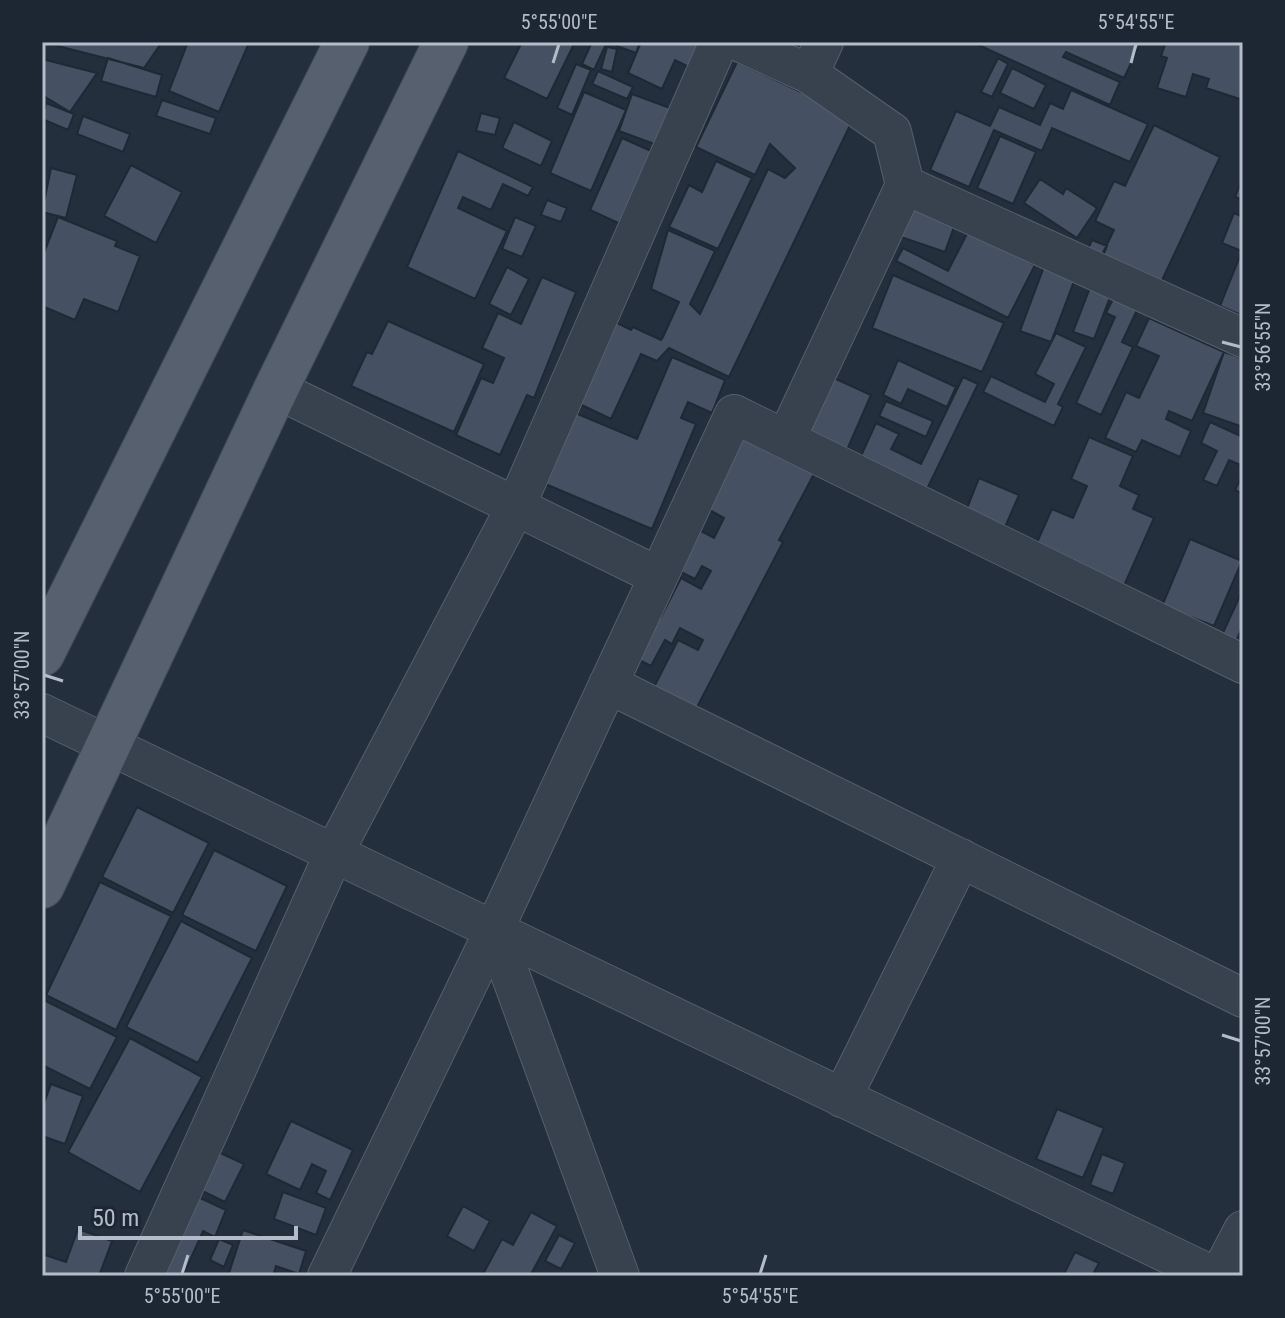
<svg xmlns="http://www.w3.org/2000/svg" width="1285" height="1318" font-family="'Roboto Condensed',sans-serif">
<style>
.building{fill:#455162;stroke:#1f2835;stroke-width:2}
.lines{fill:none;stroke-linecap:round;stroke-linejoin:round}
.minor-casing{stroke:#565f6c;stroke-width:40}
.major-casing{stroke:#414a57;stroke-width:46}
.minor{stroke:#38414e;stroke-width:38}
.major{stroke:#56606e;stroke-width:44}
.ticks{fill:none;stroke:#b4bcc9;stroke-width:3}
.neatline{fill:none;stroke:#b4bcc9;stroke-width:3}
.ticks-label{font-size:20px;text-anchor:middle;fill:#b4bcc9}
</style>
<rect width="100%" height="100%" fill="#242f3e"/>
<!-- building -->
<path class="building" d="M42 42H162L144 68Z
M188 42 249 43 219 112 169 91Z
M522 42H575L547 99 504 78Z
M592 42H607L594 70 582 64Z
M618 42H640L636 53 617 46Z
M641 42H694L701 45 691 68 675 60 662 89 628 73Z
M972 42H1141L1124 78 1066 52 1063 57 1120 82 1110 105Z
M1166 42H1243V100L1206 88 1209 79 1193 74 1186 97 1157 88 1167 58 1161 56Z
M607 47 617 49 612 72 601 69Z
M108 58 162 75 156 97 101 81Z
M998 58 1008 64 992 97 981 92Z
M42 59 97 73 70 112 42 95Z
M737 62 854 117 729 377 669 348 657 361 641 354 611 419 567 398 605 317 631 330 633 327 661 340 663 337 679 302 651 289 668 230 715 251 690 304 700 314 768 169 785 178 795 168 770 144 755 175 696 147Z
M576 64 591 70 572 115 557 108Z
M1012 68 1046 85 1034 109 1000 93Z
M598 71 633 87 627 99 592 84Z
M1071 90 1148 124 1130 162 1052 128 1042 151 994 130 969 187 930 170 956 111 990 126 999 107 1040 125 1050 103 1063 109Z
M584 92 626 110 591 191 550 173Z
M632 94 670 108 657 145 619 131Z
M162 100 216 118 210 134 156 116Z
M46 103 74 114 68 130 42 119Z
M481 113 500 118 495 135 476 131Z
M83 116 130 134 123 152 77 134Z
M514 122 552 141 541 166 502 148Z
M1154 125 1220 157 1155 295 1096 267 1114 230 1095 221 1114 181 1125 186Z
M1000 136 1036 152 1013 204 977 188Z
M622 138 660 155 627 227 590 210Z
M458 151 533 187 528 196 503 184 491 210 463 197 458 208 507 231 475 299 407 267Z
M716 161 752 178 718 249 669 227 689 185 702 192Z
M131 165 182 192 156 243 104 216Z
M51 168 77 175 66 218 42 212Z
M1243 177V200L1235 197Z
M1040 179 1063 194 1066 188 1097 208 1077 238 1024 203Z
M916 194 960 210 945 252 901 237Z
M547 200 567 208 561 222 541 215Z
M1234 213 1243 217V316L1220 306 1242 251 1222 243Z
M58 217 117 241 115 246 140 256 118 312 84 299 75 320 42 306V258Z
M515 217 536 226 522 257 502 249Z
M972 224 1004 249 1035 265 1008 318 896 261 903 248 948 271Z
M1092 240 1107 246 1100 263 1085 256Z
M1045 264 1076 276 1051 342 1020 331Z
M507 267 529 279 511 315 489 304Z
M893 275 1004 323 982 372 872 328Z
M542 277 576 292 534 398 527 395 500 455 456 435 481 378 493 383 504 358 482 348 498 313 521 324Z
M1091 285 1112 292 1094 339 1073 332Z
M1114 297 1138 308 1122 342 1133 347 1101 415 1076 403 1115 317 1106 313Z
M1149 318 1224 352 1192 421 1169 411 1166 419 1191 431 1180 457 1142 440 1136 452 1105 438 1126 392 1139 398 1159 356 1136 346Z
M388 321 484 364 454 432 351 386 367 352 372 354Z
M1056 333 1086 347 1058 404 1063 407 1054 426 983 392 991 376 1045 402 1054 384 1035 374Z
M1224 352 1243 358V427L1203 413Z
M672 357 725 380 712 413 688 402 681 418 696 424 652 529 543 483 573 412 637 439Z
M898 360 956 387 947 407 908 389 901 404 883 395Z
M825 374 871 395 843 459 796 439Z
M963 377 978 384 927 489 860 458 876 423 899 434 891 449 921 464Z
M886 401 933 421 926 437 879 416Z
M1210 422 1243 437V466L1229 460 1217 486 1203 480 1217 451 1201 443Z
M742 434 815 472 779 540 783 542 695 711 653 689 678 640 698 650 703 640 680 628 672 644 665 640 651 666 627 654 650 611 661 617 681 578 701 589 711 571 702 566 695 579 677 570 699 530 714 538 724 518 704 507Z
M1089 437 1133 456 1120 486 1139 495 1133 509 1154 518 1123 588 1034 549 1052 509 1073 518 1087 486 1071 479Z
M979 478 1019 495 1005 527 966 511Z
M1241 478 1243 479V494L1235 490Z
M1190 539 1242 561 1214 626 1162 606Z
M1243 589V626L1236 641 1222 635Z
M137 807 209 843 173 913 102 877Z
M214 850 287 886 256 951 182 915Z
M100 882 171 916 116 1030 46 995Z
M181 921 252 958 198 1063 126 1027Z
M42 999 117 1037 90 1089 42 1065Z
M130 1038 202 1077 140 1192 68 1152Z
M51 1084 83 1096 65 1144 42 1136V1109Z
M1057 1109 1104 1128 1083 1178 1036 1159Z
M291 1121 353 1150 330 1200 316 1193 326 1171 312 1164 300 1190 266 1174Z
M214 1150 244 1164 225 1202 196 1188Z
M1102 1154 1125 1163 1113 1194 1090 1185Z
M183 1190 226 1210 215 1237 203 1231 183 1276H143Z
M283 1192 326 1208 316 1235 274 1219Z
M463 1206 490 1221 474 1251 447 1236Z
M531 1212 557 1226 530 1276H482L502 1239 513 1245Z
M78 1229 112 1241 99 1276H42V1254L66 1262Z
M243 1230 306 1251 299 1274 276 1266 273 1276H228Z
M559 1235 575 1243 561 1269 545 1261Z
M219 1239 233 1245 224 1267 210 1260Z
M1075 1252 1099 1263 1092 1276H1063Z"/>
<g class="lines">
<!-- minor casing -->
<g class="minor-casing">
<path id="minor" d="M739 42 809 74 892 132 905 185 786 439
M809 74 824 42
M905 185 1243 338
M276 389 658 576
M608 684 1243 998
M42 713 1214 1276
M494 930 620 1276
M842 1098 961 858
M144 1276 334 853 516 506 719 42
M327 1276 494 930 734 414 1243 664
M1219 1276 1243 1230"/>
</g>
<!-- major casing -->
<g class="major-casing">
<path id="major" d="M42 654 347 42
M42 886 276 389 446 42"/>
</g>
<!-- minor -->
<use href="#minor" class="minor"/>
<!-- major -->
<use href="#major" class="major"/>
</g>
<!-- ticks -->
<path class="ticks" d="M553 63 559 44M1131 63 1136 44M1222 342 1241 347M44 675 63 681M1222 1035 1241 1041M182 1274 188 1255M760 1274 766 1255"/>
<!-- border -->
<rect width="1285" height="1318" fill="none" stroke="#1d2633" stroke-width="88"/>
<!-- scale -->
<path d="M80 1226v12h216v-12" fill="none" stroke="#b4bcc9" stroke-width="4"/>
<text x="92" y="1226" font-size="24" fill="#b4bcc9" stroke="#1d2633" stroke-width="6" paint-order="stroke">50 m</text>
<rect x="44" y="44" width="1197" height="1230" class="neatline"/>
<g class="ticks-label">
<text x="559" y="29">5°55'00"E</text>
<text x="1136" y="29">5°54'55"E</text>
<text transform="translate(1263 347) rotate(-90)" y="7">33°56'55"N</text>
<text transform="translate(22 675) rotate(-90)" y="7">33°57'00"N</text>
<text transform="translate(1263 1041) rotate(-90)" y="7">33°57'00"N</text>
<text x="182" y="1303">5°55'00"E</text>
<text x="760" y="1303">5°54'55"E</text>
</g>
</svg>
